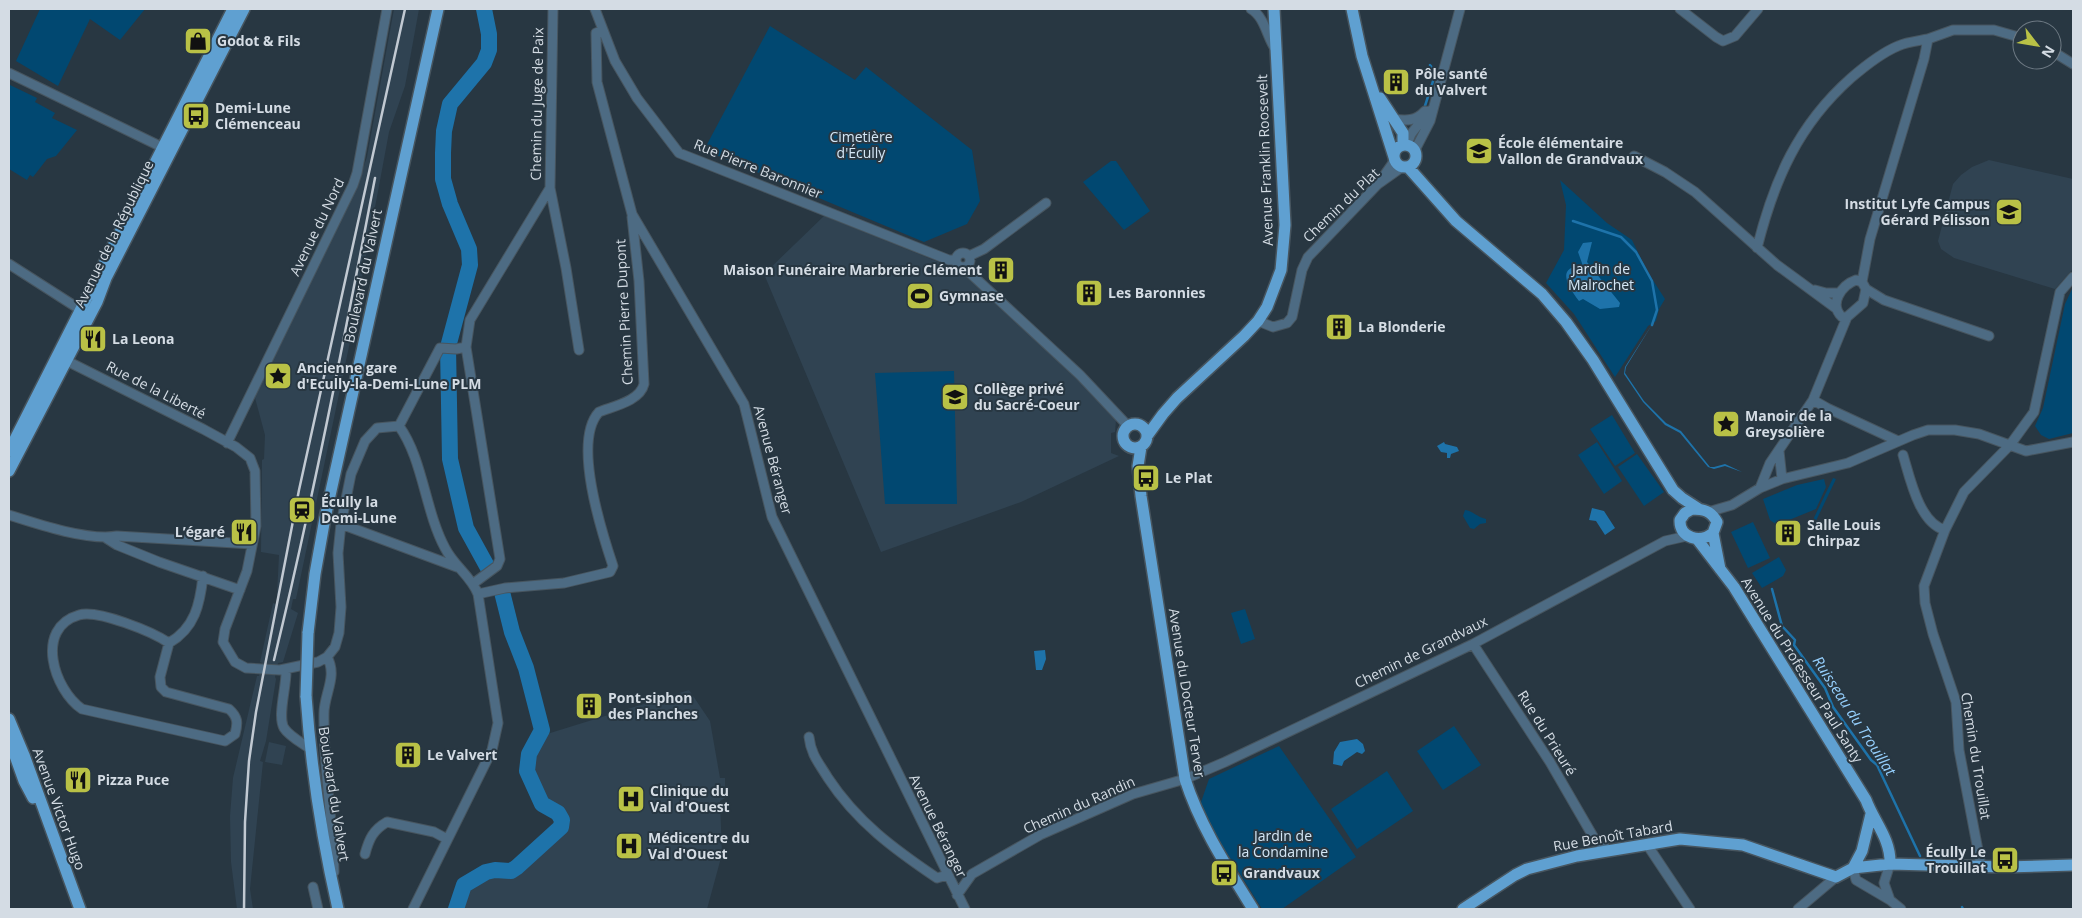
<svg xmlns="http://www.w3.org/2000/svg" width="2082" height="918" font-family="'Open Sans',sans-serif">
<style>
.built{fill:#304352}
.green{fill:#014871}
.water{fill:#1e73aa}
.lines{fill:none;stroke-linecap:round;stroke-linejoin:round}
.stream{stroke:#1e73aa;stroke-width:2.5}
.river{stroke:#1e73aa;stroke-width:16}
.minor-casing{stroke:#47555f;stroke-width:11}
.major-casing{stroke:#47555f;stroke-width:14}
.minor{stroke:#4d6b83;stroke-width:9}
.major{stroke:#5fa0d1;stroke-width:11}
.rail{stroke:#c1c9d2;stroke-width:2.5}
.major-bridge-casing{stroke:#47555f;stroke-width:14;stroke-linecap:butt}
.major-bridge{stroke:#5fa0d1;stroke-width:11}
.labels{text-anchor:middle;stroke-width:4;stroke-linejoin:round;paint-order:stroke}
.poi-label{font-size:14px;font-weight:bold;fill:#d4dce4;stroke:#283742;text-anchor:start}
.street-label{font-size:14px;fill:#d4dce4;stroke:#283742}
.park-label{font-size:14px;fill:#d4e7f6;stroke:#283742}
.water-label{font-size:15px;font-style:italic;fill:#95cffd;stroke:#283742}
</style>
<rect width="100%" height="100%" fill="#283742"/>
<!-- built -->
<path class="built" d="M394 9H419L405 86 389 132 351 337 296 599H293L291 609 298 613 283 662 278 663 275 677 276 679 266 741 260 761 263 762 250 889 253 909H237L231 862 230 816 233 778 257 676H259L262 663 260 662 273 603 278 605 279 595H277L279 555 261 552 262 460 264 459 265 435 254 394 357 186 367 157Z
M1989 160 2073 179V269L2055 289 1954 258 1941 249 1938 241 1953 184 1961 175 1972 167Z
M824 216 956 269 968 277 1074 375 1116 420 1115 432 1111 433V453L1119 456 1021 502 881 552 764 274Z
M689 690 710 721 720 778H725V798L720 801 722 854 707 909H459L462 892 466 887 490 873 514 872 563 826 562 815 540 800 531 775 529 764 531 755 537 744 547 734Z
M269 742 286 746 282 765 265 762Z"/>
<!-- green -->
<path class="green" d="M40 9H145L120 40 90 19 58 86 16 61Z
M770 26 855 80 866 67 972 150 980 201 967 224 924 242 704 150Z
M10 85 37 98 35 102 55 113 52 118 77 130 56 156 47 159 33 177 30 175 27 180 9 169Z
M1111 161H1116L1150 211 1124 230 1083 182Z
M1560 180 1607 223 1632 240 1647 271 1665 299 1659 309 1656 321 1648 326 1615 377 1574 314 1546 283 1564 250 1566 205Z
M2073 287V433L2049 439 2041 435 2035 426 2043 408 2065 304Z
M954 371 957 504H885L875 373Z
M1612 415 1635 453 1615 466 1590 429Z
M1597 442 1622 481 1604 494 1578 455Z
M1637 454 1664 492 1644 506 1618 467Z
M1833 478 1836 479 1814 525 1811 524Z
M1824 479 1826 487 1816 509 1777 525 1770 520 1763 499 1797 485Z
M1465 510C1473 511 1477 517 1486 519V523L1480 524 1474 529 1470 528 1463 516Z
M1753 522 1770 558 1748 568 1731 532Z
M1779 557 1786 570 1783 576 1762 588 1752 573Z
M1245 609 1255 639 1241 644 1231 613Z
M1454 726 1481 765 1443 790 1417 751Z
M1279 746 1356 857 1282 909H1262L1213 831 1200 805 1209 779Z
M1387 771 1413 811 1357 849 1331 809Z"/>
<!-- water -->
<path class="water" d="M1592 242 1587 262 1620 303 1619 307 1600 309 1583 299 1579 301C1568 287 1555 266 1583 266L1578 252 1583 243Z
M1653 323 1626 367 1625 373 1644 401 1666 423 1681 431 1710 467H1714L1725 464 1742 472 1725 466 1714 469 1708 467 1680 433 1665 425 1643 402 1624 374 1625 367Z
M1444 442 1445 444 1457 447 1459 451 1451 454 1450 458H1447V453L1441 452 1437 446Z
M1592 508 1604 511 1615 528 1605 535 1596 521 1589 520Z
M1045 650 1046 659 1042 670H1036L1034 651Z
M1357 739 1363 744 1365 751 1362 754 1357 752 1344 761 1342 766 1333 764 1334 752 1340 742Z"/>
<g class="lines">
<!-- stream -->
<path class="stream" d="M1424 109 1435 75V71L1430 65
M1573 221 1621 237 1636 252 1652 281 1657 310 1652 325
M1772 589 1782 626 1795 640 1794 645 1825 688 1833 707 1871 760 1877 765 1920 856
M1962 907 1963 909"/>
<!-- river -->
<path class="river" d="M484 9 489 34V50L484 63 450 104 444 131 443 153V179L450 204 469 249 470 265 448 347 450 459 466 528 488 568
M456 909 464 885 486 872 495 870 511 871 517 867 561 827 562 820 558 813 542 804 527 771 529 754 542 730 526 668 512 632 502 592"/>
<!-- minor casing -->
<g class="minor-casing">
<path id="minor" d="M595 9 615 61 637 98 679 153 949 260H956
M1251 9C1265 17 1267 38 1276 50
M1680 9 1716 37 1723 41 1735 36 1758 9
M603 30 596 33 597 82 632 214 744 404 772 517 965 909
M2052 51 2073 64
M9 73 168 150
M1394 119C1406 121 1416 121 1425 111
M1407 144 1411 134 1429 111
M1415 150 1430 121 1460 9
M1634 156 1665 172 1695 192 1777 265 1837 309
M1381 180 1395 160
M550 188 566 268 579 350
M1757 248C1774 180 1798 125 1851 78 1865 66 1881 53 1898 46 1907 42 1918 41 1928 39
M956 260a7 7 0 1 1 14 0a7 7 0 1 1-14 0Z
M969 256 984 249 1046 203
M9 264 84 312
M966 267 971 274 1080 375 1128 426
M1862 282 1870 239 1924 59 1928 39 1953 30H1994L2022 38
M1866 289 1884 300 1989 336
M1815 290 1826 293H1839
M1258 321 1273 327 1287 323 1292 317 1302 270 1308 257 1378 184 1402 167
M61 358 203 429 236 447 250 458 255 471 256 526 247 571 225 629 223 642 235 662 246 668 280 670 318 662 327 657 335 647 339 633 341 607 338 553 341 524 351 474 365 441 377 428 399 426C423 459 425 511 445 548 454 566 471 576 478 594L498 723 492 750 413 909
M1813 400 1827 408 1898 441
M399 426 440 348 456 349 466 347
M227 443 353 185 357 173 387 9
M1779 451 1782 479
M1903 455C1910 478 1919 523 1945 530
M1760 488 1770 463 1813 400 1847 317 1863 303 1866 289 1862 282 1856 280C1842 285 1828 304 1842 317H1847
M1708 512 1732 505 1760 488 1782 479 1848 463 1913 435 1928 430H1955L1979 434 2026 451 2073 442
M9 515C37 524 88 541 117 536L252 544
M341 524 457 567
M106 538 117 545 159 562 240 590
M474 583 497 566 500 559 466 347 470 320 550 188 553 9
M478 594 505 588 564 583 610 572 613 566C602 533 572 441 599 412 614 406 640 401 644 384L639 281 632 217
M169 643 160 677 161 687 166 692 229 709C238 717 238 723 235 734L225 741 82 709C54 690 34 628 79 615 97 609 153 632 169 643 195 628 200 604 203 576
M1473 644 1550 762 1594 838 1608 850
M327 657C338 676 324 694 324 713 323 767 333 819 334 872
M286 670C287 685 277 716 284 728 289 736 302 743 309 748
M809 737C811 755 819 763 828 778 857 822 894 849 937 878L947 875
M1649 843 1650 849 1690 909
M365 854C369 839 373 830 387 822L434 832 447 839
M1890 864 1884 883 1890 900
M1981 866 1959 750 1956 702 1933 634 1925 603 1924 586 1945 530 1964 492 2010 445 2034 412 2060 292 2073 277
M1853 868 1856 880 1890 900 1901 909
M313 887 318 909
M957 895 972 874 1040 835 1133 794 1185 779 1225 762 1473 644 1665 541 1687 536
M1798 909 1836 877"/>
</g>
<!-- major casing -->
<g class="major-casing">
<path id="major" d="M1352 9 1362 56 1394 157
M1380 98 1403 133V144
M1394 156a11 11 0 1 1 22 0a11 11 0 1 1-22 0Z
M1408 167 1456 221 1542 294 1566 322 1593 360 1673 490 1682 498 1699 509
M1123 436a12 12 0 1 1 24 0a12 12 0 1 1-24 0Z
M1147 436 1163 414 1177 398 1244 336 1258 321 1267 307 1281 270 1285 225 1274 9
M1141 447 1138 466 1141 496 1185 779C1200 826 1227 867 1253 909
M9 451 233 9
M9 471 97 302 106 278 244 9
M1692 509C1704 509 1711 511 1717 522L1713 533C1701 543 1679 539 1680 520L1685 513Z
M1713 533 1720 569
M1697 539 1734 587 1866 800C1874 822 1891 839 1890 864
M308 633 315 574 325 518 438 9
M306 696C311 768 322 839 338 909
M9 719 24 755 80 909
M9 739 24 781 33 798
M1853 868 1862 851 1871 814
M1463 909 1515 875 1527 869 1577 856 1680 839 1743 845 1836 877 1853 868 1890 864 2004 867 2073 865"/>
</g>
<!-- minor -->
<use href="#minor" class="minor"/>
<!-- major -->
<use href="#major" class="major"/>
<!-- rail -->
<path class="rail" d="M274 660C313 500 344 339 375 178
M244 909 245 822 249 761 256 712 299 490 405 9"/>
<!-- major-bridge casing -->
<g class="major-bridge-casing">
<path id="major-bridge" d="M306 696 308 633"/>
</g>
<!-- major-bridge -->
<use href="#major-bridge" class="major-bridge"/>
</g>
<!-- icons -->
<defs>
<g id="shop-square" transform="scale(1.4375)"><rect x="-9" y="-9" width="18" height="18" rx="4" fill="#b9c146" stroke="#283742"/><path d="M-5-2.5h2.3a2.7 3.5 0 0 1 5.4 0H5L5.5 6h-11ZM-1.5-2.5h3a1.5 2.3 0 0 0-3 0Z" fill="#111"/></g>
<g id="building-square" transform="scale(1.4375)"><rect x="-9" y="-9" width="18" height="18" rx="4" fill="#b9c146" stroke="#283742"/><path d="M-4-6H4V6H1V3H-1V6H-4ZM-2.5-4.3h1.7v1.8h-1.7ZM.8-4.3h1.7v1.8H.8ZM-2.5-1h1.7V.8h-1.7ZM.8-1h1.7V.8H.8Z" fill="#111"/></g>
<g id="bus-square" transform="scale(1.4375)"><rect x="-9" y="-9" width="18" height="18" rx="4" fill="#b9c146" stroke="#283742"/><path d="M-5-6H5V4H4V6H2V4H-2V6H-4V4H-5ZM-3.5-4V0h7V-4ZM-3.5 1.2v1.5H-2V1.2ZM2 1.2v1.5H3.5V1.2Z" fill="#111"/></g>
<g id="school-square" transform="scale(1.4375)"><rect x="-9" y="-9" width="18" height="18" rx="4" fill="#b9c146" stroke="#283742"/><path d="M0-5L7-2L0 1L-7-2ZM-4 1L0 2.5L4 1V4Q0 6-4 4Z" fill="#111"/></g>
<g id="university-square" transform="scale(1.4375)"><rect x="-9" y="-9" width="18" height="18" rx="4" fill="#b9c146" stroke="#283742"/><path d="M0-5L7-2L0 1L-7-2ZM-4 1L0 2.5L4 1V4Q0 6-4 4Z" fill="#111"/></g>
<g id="stadium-square" transform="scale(1.4375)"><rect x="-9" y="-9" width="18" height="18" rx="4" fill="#b9c146" stroke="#283742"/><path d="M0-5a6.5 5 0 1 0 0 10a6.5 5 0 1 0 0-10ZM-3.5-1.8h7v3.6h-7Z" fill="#111"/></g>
<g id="restaurant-square" transform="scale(1.4375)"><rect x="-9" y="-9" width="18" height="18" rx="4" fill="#b9c146" stroke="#283742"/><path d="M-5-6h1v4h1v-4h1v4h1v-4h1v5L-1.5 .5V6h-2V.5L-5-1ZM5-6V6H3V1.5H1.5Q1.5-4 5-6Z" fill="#111"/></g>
<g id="sight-square" transform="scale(1.4375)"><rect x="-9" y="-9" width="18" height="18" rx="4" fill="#b9c146" stroke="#283742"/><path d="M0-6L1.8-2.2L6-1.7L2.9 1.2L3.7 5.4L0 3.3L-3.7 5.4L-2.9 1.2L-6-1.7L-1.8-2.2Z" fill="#111"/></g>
<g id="station-square" transform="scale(1.4375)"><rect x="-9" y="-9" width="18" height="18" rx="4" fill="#b9c146" stroke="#283742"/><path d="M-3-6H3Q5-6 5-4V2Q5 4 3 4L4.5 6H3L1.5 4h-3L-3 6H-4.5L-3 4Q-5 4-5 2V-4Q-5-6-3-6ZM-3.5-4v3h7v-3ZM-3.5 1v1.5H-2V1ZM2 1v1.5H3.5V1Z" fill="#111"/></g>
<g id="hospital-square" transform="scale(1.4375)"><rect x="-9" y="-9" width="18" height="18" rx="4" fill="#b9c146" stroke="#283742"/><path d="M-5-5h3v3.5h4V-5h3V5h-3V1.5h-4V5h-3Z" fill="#111"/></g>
</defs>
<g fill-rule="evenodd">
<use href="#shop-square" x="198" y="41"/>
<use href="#building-square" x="1396" y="82"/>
<use href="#bus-square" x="196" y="116"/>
<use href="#school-square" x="1479" y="151"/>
<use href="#university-square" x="2009" y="212"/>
<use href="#building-square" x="1001" y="270"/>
<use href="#building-square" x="1089" y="293"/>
<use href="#stadium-square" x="920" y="296"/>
<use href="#building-square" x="1339" y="327"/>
<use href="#restaurant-square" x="93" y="339"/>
<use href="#sight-square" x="278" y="376"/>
<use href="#school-square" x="955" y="397"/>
<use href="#sight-square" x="1726" y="424"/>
<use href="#bus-square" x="1146" y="478"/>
<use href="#station-square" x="302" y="510"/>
<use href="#restaurant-square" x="244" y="532"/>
<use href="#building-square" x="1788" y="533"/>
<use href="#building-square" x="589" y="706"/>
<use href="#building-square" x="408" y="755"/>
<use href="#restaurant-square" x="78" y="780"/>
<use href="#hospital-square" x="631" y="799"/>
<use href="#hospital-square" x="629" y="846"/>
<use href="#bus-square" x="2005" y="860"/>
<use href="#bus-square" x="1224" y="873"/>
</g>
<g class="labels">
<!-- poi labels -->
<g class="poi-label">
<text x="217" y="46">Godot &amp; Fils</text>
<text x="1415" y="79">Pôle santé<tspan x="1415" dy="16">du Valvert</tspan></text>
<text x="215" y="113">Demi-Lune<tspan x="215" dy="16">Clémenceau</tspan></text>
<text x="1498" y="148">École élémentaire<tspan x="1498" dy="16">Vallon de Grandvaux</tspan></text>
<text x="1990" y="209" text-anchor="end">Institut Lyfe Campus<tspan x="1990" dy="16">Gérard Pélisson</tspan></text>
<text x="982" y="275" text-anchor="end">Maison Funéraire Marbrerie Clément</text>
<text x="1108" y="298">Les Baronnies</text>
<text x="939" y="301">Gymnase</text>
<text x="1358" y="332">La Blonderie</text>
<text x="112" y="344">La Leona</text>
<text x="297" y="373">Ancienne gare<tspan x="297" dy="16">d'Ecully-la-Demi-Lune PLM</tspan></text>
<text x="974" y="394">Collège privé<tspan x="974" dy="16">du Sacré-Coeur</tspan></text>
<text x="1745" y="421">Manoir de la<tspan x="1745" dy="16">Greysolière</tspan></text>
<text x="1165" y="483">Le Plat</text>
<text x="321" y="507">Écully la<tspan x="321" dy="16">Demi-Lune</tspan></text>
<text x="1807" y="530">Salle Louis<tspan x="1807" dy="16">Chirpaz</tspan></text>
<text x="225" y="537" text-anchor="end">L’égaré</text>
<text x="608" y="703">Pont-siphon<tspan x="608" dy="16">des Planches</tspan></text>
<text x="427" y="760">Le Valvert</text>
<text x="97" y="785">Pizza Puce</text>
<text x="650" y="796">Clinique du<tspan x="650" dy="16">Val d'Ouest</tspan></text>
<text x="648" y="843">Médicentre du<tspan x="648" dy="16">Val d'Ouest</tspan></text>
<text x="1986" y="857" text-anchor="end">Écully Le<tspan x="1986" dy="16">Trouillat</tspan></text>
<text x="1243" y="878">Grandvaux</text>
</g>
<!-- street labels -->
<g class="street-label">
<text transform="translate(537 104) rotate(-89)" y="5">Chemin du Juge de Paix</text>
<text transform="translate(1265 160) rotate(-92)" y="5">Avenue Franklin Roosevelt</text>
<text transform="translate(758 169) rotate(22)" y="5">Rue Pierre Baronnier</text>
<text transform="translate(1341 205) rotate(-44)" y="5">Chemin du Plat</text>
<text transform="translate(317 227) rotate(-64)" y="5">Avenue du Nord</text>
<text transform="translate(114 234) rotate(-64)" y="5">Avenue de la République</text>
<text transform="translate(363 276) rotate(-78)" y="5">Boulevard du Valvert</text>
<text transform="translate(624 312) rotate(-93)" y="5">Chemin Pierre Dupont</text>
<text transform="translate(156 390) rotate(27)" y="5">Rue de la Liberté</text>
<text transform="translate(773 460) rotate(75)" y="5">Avenue Béranger</text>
<text transform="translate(1421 652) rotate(-26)" y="5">Chemin de Grandvaux</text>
<text transform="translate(1802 670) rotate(58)" y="5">Avenue du Professeur Paul Santy</text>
<text transform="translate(1187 693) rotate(81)" y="5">Avenue du Docteur Terver</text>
<text transform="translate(1547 733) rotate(58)" y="5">Rue du Prieuré</text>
<text transform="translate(1976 756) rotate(81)" y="5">Chemin du Trouillat</text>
<text transform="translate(334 794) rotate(81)" y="5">Boulevard du Valvert</text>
<text transform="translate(1079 805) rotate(-24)" y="5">Chemin du Randin</text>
<text transform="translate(59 809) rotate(70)" y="5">Avenue Victor Hugo</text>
<text transform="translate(938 826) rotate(64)" y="5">Avenue Béranger</text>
<text transform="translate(1613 836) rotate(-10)" y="5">Rue Benoît Tabard</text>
</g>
<!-- park labels -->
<g class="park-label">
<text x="861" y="142">Cimetière<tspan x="861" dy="16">d'Écully</tspan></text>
<text x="1601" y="274">Jardin de<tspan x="1601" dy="16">Malrochet</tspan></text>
<text x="1283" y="841">Jardin de<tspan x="1283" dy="16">la Condamine</tspan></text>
</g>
<!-- water labels -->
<g class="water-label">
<text transform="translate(1854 716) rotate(57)" y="5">Ruisseau du Trouillat</text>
</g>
</g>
<!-- border -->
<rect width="2082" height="918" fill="none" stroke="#d4dce4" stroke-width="20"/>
<!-- north arrow -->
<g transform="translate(2037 45) rotate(121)"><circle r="24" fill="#283742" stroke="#6d7983"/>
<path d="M0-4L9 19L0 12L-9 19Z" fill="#b9c146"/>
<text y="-8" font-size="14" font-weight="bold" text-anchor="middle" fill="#d4dce4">N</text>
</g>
</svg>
